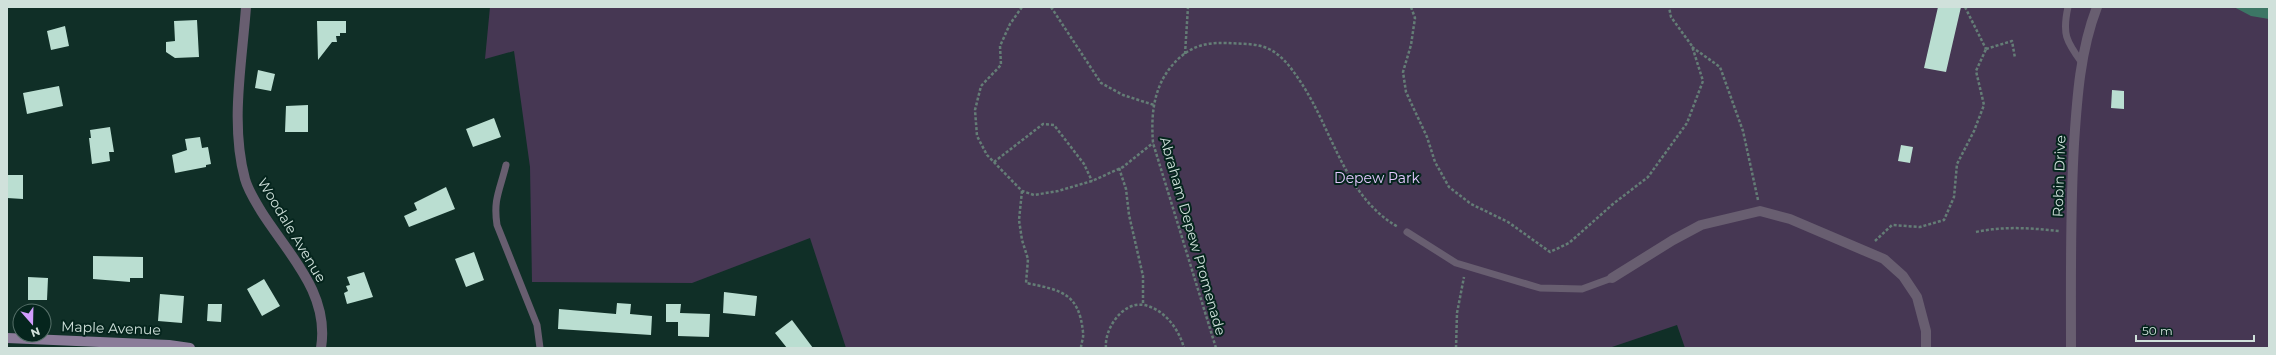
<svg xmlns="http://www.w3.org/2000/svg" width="2276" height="355" font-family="Montserrat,sans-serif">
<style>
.green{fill:#463753}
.water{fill:#3c7665}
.building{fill:#baded1}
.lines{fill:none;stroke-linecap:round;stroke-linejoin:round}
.path{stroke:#647d76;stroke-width:2.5;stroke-dasharray:3 2;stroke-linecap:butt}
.lane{stroke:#685e70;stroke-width:7}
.street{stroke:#685e70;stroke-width:10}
.secondary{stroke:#8b7c99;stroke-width:10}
.labels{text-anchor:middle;stroke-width:4;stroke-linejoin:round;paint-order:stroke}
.street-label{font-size:14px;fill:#d0e1db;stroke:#05251d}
.park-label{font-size:14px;fill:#e5c9ff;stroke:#05251d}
</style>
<rect width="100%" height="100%" fill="#102f27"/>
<!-- green -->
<path class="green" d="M490 7H2269V348H1685L1677 325 1609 348H846L810 238 692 283 532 282 530 167 514 51 485 59Z"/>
<!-- water -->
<path class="water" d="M2234 7H2269V19L2251 16Z"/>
<!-- building -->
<path class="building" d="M1938 7H1961L1946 72 1924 68Z
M197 20 199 57 175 58 166 52V42L175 41 174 21Z
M317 21H346V33H340V36H336L337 42H332L318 60Z
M65 26 69 46 51 50 47 31Z
M258 70 275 74 271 91 255 88Z
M59 86 63 106 27 114 23 93Z
M2112 90 2124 91V109L2111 108Z
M308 105V132H285L286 106Z
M494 118 501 137 473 147 466 129Z
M110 127 114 152H109L110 161 92 164 89 138H91L90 130Z
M200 137 202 148 208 147 211 164 206 165V167L175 173 172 155 187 150 185 139Z
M1901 145 1913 147 1910 163 1898 161Z
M7 175H23V199L7 198Z
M446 187 455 209 409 227 404 216 417 210 414 203Z
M474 252 484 280 466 287 455 259Z
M93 256 143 257V278H130V282L93 279Z
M364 272 373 297 347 304 344 293 348 291 346 286 350 285 347 277Z
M28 277 48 278 47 300H28Z
M264 279 280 306 262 316 247 289Z
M724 292 757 296 755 316 723 313Z
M160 294 184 296 182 323 158 321Z
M617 303 631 304 630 314 652 316 651 335 558 329 559 309 616 314Z
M208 304H222L221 322 207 321Z
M666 304H681L680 313 710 314 709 337 678 336V322H666Z
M792 320 813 348H787L775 333Z"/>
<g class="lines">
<!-- path -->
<path class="path" d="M1022 7 1010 24 1000 46 1001 65 981 86 975 110 977 136 987 155 1022 191 1034 195 1058 191 1092 181 1123 167 1153 143
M1051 7 1101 83 1123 95 1154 105
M1411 7 1415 18 1411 45 1403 72 1406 92 1427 137 1435 162 1449 187 1471 204 1508 222 1550 252 1569 243 1613 204 1648 177 1687 123 1703 81 1692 46 1671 17 1669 7
M1965 7 1986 49
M1692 47 1720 67 1743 131 1758 200
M1986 49 2012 41 2015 58
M1185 54 1188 7
M994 162 1043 124 1054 125 1084 164 1092 181
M1119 168 1126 189 1129 215 1143 276V305
M1022 191 1019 220 1022 240 1028 259 1026 283C1061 290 1079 293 1083 332 1084 338 1081 343 1081 348
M1976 232C2003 226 2031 228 2059 231
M1875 241 1892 225 1920 227 1944 220 1954 197 1957 164 1974 131 1984 105 1976 71 1986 49
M1106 348C1104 330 1122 301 1144 305 1164 309 1179 329 1184 348
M1216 348 1153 143C1151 116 1153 90 1170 68 1186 48 1202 42 1227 43 1241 44 1257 43 1269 49 1283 56 1292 69 1300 81 1333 130 1344 196 1398 227
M1456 348 1457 313 1464 277"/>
<!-- lane -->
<path class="lane" d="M2068 7C2062 34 2066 41 2082 63
M506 165C500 190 493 199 497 225L537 325 540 348
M1407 232 1456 263 1540 288 1582 289 1612 278"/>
<!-- street -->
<path class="street" d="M246 7C242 63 230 124 245 179 248 190 255 201 261 211 288 254 330 293 321 348
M1612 278 1673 240 1701 225 1760 211 1790 219 1884 259 1903 276 1917 297 1926 331V348
M2071 348C2071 280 2070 212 2074 144 2077 98 2080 51 2097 7"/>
<!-- secondary -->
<path class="secondary" d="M7 338 169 345 190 348"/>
</g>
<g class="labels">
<!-- street labels -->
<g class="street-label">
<text transform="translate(2059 176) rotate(-88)" y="5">Robin Drive</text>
<text transform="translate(292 230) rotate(59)" y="5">Woodale Avenue</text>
<text transform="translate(1193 236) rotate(74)" y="5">Abraham Depew Promenade</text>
<text transform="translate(111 328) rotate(2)" y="5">Maple Avenue</text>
</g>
<!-- park labels -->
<g class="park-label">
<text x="1377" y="183">Depew Park</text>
</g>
</g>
<!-- border -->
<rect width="2276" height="355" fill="none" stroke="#d0e1db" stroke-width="16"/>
<!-- north arrow -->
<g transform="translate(32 323) rotate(160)"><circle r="19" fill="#05251d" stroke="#567069"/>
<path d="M0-3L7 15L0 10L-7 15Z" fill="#d29dfd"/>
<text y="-6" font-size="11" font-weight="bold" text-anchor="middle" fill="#d0e1db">N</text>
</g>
<!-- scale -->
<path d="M2136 335v6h118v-6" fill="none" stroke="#d0e1db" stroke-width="2"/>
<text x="2142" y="335" font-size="12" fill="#d0e1db" stroke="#05251d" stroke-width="3" paint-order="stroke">50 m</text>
</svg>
